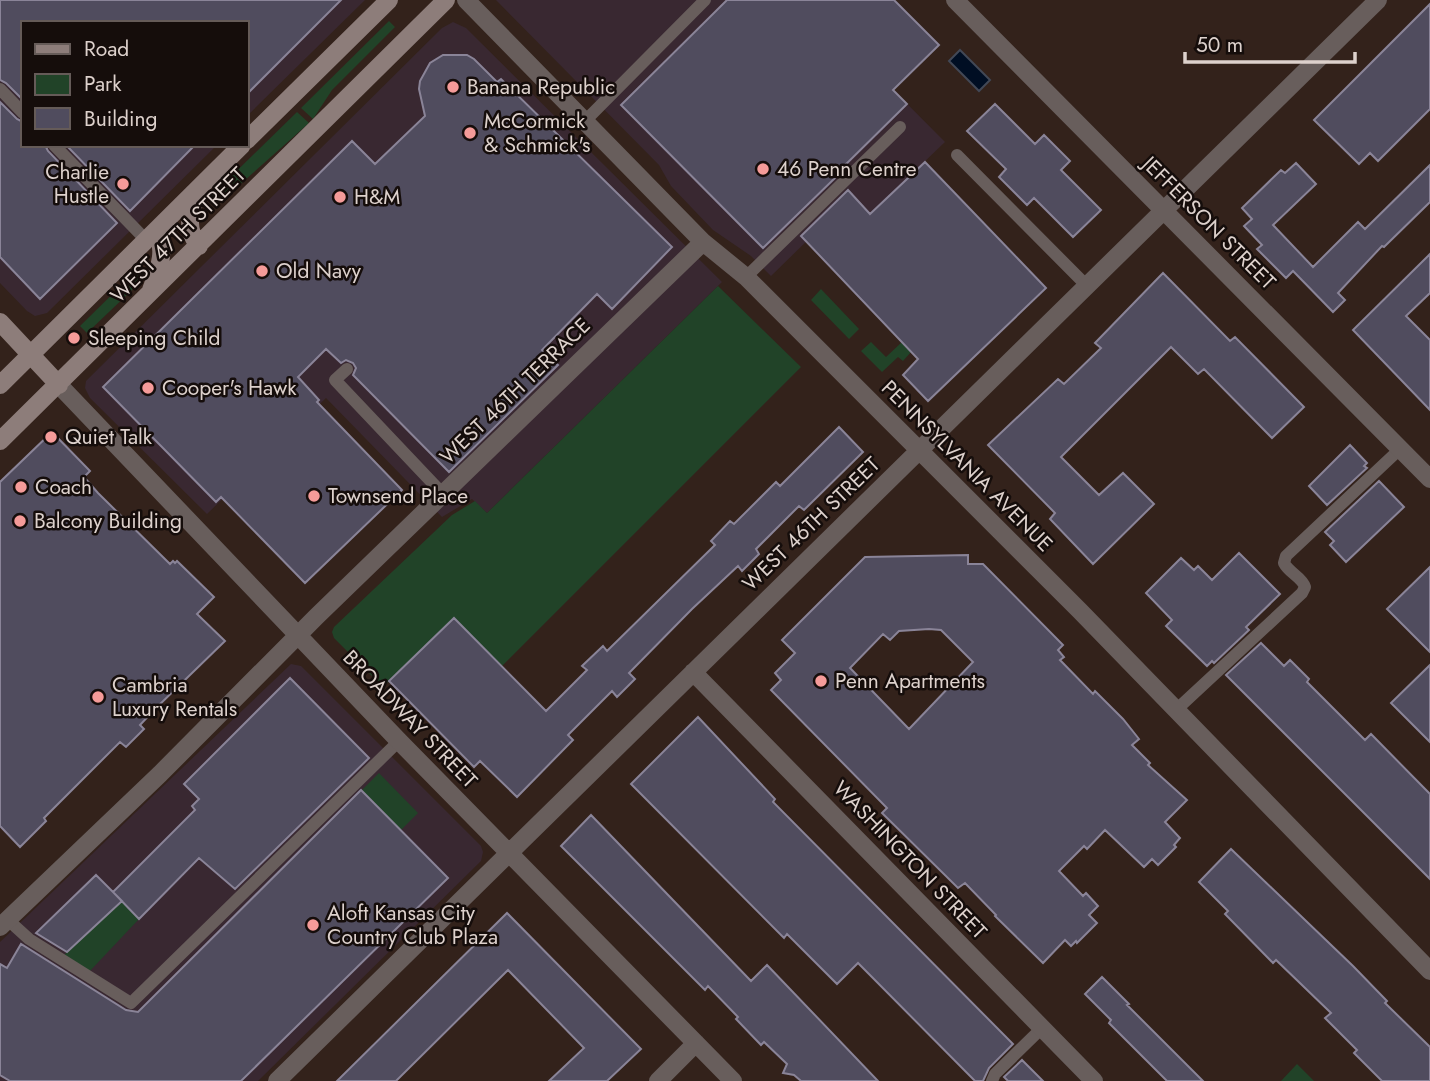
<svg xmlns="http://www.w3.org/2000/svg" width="1430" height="1081" font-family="Jost,sans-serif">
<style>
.commercial{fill:#392831}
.green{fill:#214328}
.water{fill:#000e23;stroke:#424856;stroke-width:2}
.building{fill:#504c5e;stroke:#8a8498;stroke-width:2;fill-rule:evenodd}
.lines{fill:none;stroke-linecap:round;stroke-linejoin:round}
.lane{stroke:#685e5c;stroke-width:12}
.street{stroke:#685e5c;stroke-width:18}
.secondary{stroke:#8d7d7a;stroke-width:18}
.poi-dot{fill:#f59b99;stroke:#150d0b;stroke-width:2.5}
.labels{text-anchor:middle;stroke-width:5;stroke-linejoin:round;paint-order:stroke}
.poi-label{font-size:21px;fill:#ddd1cc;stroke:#150d0b;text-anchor:start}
.street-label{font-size:21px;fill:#ddd1cc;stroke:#150d0b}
</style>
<rect width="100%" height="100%" fill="#33221b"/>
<!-- commercial -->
<path class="commercial" d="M0 0H365L247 116V23H23V145H217L47 313 35 316 27 311 0 283Z
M496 0H804L945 142 870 214 853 196 771 276 751 256 713 230 671 186 659 165Z
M453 22 466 28 722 282 487 513 472 499 442 517 326 398 207 514 90 398 85 388 86 381 442 28Z
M291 664 301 666 481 846 483 852 481 861 258 1081H0V942Z"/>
<!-- green -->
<path class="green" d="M389 21 395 27 332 90 313 119 301 108Z
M297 112 309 123 216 206 209 198Z
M138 269 142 274 132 290 87 333 80 326Z
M718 286 801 367 502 666 454 618 383 687 334 638 332 632 334 627 452 515 475 501 487 513Z
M821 289 859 329 849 339 811 300Z
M871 342 886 357 902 342 911 352 903 361 898 357 882 372 861 351Z
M379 773 418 813 401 830 362 790Z
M122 901 139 919 89 972 63 956Z
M1297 1064 1314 1081H1281Z"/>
<!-- water -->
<path class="water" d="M960 50 990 80 979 91 949 61Z"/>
<!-- building -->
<path class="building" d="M0 0H341L247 94V23H23V100L6 83 0 80Z
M727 0H894L939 45 893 90 907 104 834 176 835 178 763 248 621 105Z
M1430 4V109L1378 161 1370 153 1359 164 1314 120Z
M443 55H467L474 59 497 82 501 79 672 247 612 309 597 294 542 350 558 365 449 472 353 375 356 368 353 363 346 360 341 363 326 349 298 377 319 400 317 402 402 490 305 583 221 497 216 502 103 387 352 141 375 164 425 116 419 89 420 81 430 63Z
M0 102 17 119 23 122V145H45L48 151 117 223 40 299 0 257Z
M995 104 1035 144 1044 135 1070 161 1061 170 1101 210 1073 237 1034 198 1027 205 999 177 1006 169 967 131Z
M66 145H195L130 211Z
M925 162 1046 288 928 401 903 375 918 359 801 236 848 190 870 214Z
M1296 163 1316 184 1273 225 1313 267 1358 222 1365 229 1430 165V202L1384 247 1382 246 1338 293 1345 300 1333 312 1293 271 1286 278 1257 249 1262 245 1244 226 1252 219 1242 208 1281 170 1285 173Z
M1430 254V293L1406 316 1430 340V410L1353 330Z
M1163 273 1230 341 1235 337 1304 407 1272 438 1204 369 1198 374 1171 347 1061 457 1099 495 1123 473 1154 504 1093 564 1050 519 1055 513 988 445 1058 379 1064 384 1101 348 1095 343Z
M839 427 863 452 804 510 799 506 756 549 759 554 742 571 738 566 692 609 629 673 635 679 617 697 612 691 568 735 573 740 517 797 480 761 474 767 389 681 454 618 546 711 587 670 582 666 603 646 607 651 715 545 711 541 730 521 734 524 776 482 780 486Z
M52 432 90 471 84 477 98 493 170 564 173 561 175 563 177 561 214 597 197 614 225 641 154 710 140 725 144 729 126 747 120 742 44 818 46 821 20 847 0 826V482Z
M1350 445 1367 463 1364 466 1367 468 1327 505 1309 486Z
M1379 481 1404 507 1346 562 1330 545 1334 541 1325 532Z
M1239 553 1280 594 1246 627 1249 630 1214 663 1212 661 1207 666 1166 626 1172 620 1146 593 1181 558 1194 570 1198 566 1212 580Z
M968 555V564H983L1063 645 1058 650 1064 657 1060 660 1093 694 1095 691 1123 719 1139 739 1132 745 1150 763 1148 765 1187 800 1165 822 1180 838 1174 845 1176 847 1158 865 1152 859 1144 867 1105 830 1087 849 1084 846 1059 871 1083 896 1086 893 1098 906 1089 915 1097 923 1077 943 1076 941 1071 946 1065 940 1043 963 995 916 996 915 965 883 958 888 882 813 887 808 771 690 781 680 775 673 795 653 782 640 865 557ZM929 629 941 630 973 662 909 729 850 668 883 634 890 640 899 631Z
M1430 567V652L1387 609Z
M1261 643 1284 666 1290 660 1309 679 1307 682 1365 740 1371 734 1430 794V879L1226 675Z
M1430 665V742L1391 703Z
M290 678 369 758 235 889 199 858 139 919 113 892 195 810 192 806 199 799 184 784Z
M698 717 775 799 773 802 1013 1044 989 1068 983 1081H975L858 963 837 984 787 934 784 938 631 784Z
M361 790 448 878 241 1081H10L0 1075V964L7 968 21 944 126 1010 138 1012Z
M591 815 751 981 767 965 878 1081H801L794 1075 783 1073 787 1064 764 1042 761 1045 736 1019 738 1017 708 986 705 990 561 846Z
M1231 849 1353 966 1387 1001 1385 1003 1430 1047V1081H1382L1354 1053 1357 1050 1325 1018 1331 1013 1276 960 1273 963 1225 914 1228 911 1199 882Z
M96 875 122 901 67 952 36 933Z
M507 913 641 1049 607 1081H549L584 1048 508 970 396 1081H337Z
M1102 977 1129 1004 1127 1005 1203 1081H1167L1109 1023 1111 1020 1085 994Z
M1022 1060 1043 1081H1008L1004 1077Z"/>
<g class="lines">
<!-- lane -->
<path class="lane" d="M0 89 23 113
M585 121 705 0
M54 145 146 240
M957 155 1087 286
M746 277 900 127
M347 369 335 380 442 493
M1176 710 1302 593 1305 587C1302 577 1289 573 1284 563L1286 556 1400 449
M7 919 29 939 131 1003 399 741
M992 1081 995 1074 1042 1028"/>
<!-- street -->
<path class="street" d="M466 0 703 242 746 277 1080 611 1430 971
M955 0 1430 479
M59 385 399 741 733 1081
M693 672 1094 1081
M0 927 160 774 316 617 703 242
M277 1081 1378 0
M658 1081 696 1043"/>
<!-- secondary -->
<path class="secondary" d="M247 140 389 0
M199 193C189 211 185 229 199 246
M151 290C158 271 168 249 155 231
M0 322 59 385
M0 385 242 145
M0 441 446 0"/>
</g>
<!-- markers -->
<g class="poi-dot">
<circle cx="453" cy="87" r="7"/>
<circle cx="470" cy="133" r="7"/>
<circle cx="763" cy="169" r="7"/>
<circle cx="123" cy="184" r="7"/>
<circle cx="340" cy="197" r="7"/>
<circle cx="262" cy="271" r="7"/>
<circle cx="74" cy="338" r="7"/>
<circle cx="148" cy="388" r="7"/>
<circle cx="51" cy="437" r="7"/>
<circle cx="21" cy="487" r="7"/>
<circle cx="314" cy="496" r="7"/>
<circle cx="20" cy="521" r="7"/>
<circle cx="821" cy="681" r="7"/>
<circle cx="98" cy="697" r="7"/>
<circle cx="313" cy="925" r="7"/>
</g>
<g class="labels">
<!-- poi labels -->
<g class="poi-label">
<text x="467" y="94">Banana Republic</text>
<text x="484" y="128">McCormick<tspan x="484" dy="24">&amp; Schmick's</tspan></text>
<text x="777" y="176">46 Penn Centre</text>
<text x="109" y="179" text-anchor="end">Charlie<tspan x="109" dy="24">Hustle</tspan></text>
<text x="354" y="204">H&amp;M</text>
<text x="276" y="278">Old Navy</text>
<text x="88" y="345">Sleeping Child</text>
<text x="162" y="395">Cooper's Hawk</text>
<text x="65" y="444">Quiet Talk</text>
<text x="35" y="494">Coach</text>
<text x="328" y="503">Townsend Place</text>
<text x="34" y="528">Balcony Building</text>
<text x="835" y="688">Penn Apartments</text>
<text x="112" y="692">Cambria<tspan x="112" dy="24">Luxury Rentals</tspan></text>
<text x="327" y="920">Aloft Kansas City<tspan x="327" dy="24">Country Club Plaza</tspan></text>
</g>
<!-- street labels -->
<g class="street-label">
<text transform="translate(1209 223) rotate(45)" y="7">JEFFERSON STREET</text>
<text transform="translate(178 235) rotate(-45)" y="7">WEST 47TH STREET</text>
<text transform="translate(515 391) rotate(-44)" y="7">WEST 46TH TERRACE</text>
<text transform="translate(967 466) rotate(45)" y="7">PENNSYLVANIA AVENUE</text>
<text transform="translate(811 524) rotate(-44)" y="7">WEST 46TH STREET</text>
<text transform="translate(410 719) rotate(46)" y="7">BROADWAY STREET</text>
<text transform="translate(910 860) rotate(46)" y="7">WASHINGTON STREET</text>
</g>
</g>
<!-- legend -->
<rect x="21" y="21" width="228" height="126" fill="#150d0b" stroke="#655b58" stroke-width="2"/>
<rect x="35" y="44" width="35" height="10" fill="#8d7d7a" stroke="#655b58" stroke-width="2"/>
<text x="84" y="56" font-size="21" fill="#ddd1cc">Road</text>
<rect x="35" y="74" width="35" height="21" fill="#214328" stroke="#655b58" stroke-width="2"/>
<text x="84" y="91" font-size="21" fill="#ddd1cc">Park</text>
<rect x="35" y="108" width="35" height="21" fill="#504c5e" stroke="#655b58" stroke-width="2"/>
<text x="84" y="126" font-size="21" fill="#ddd1cc">Building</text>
<!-- scale -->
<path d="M1185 52v10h170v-10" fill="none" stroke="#ddd1cc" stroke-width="3.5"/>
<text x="1196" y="52" font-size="21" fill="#ddd1cc" stroke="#150d0b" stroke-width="5" paint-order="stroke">50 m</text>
</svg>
